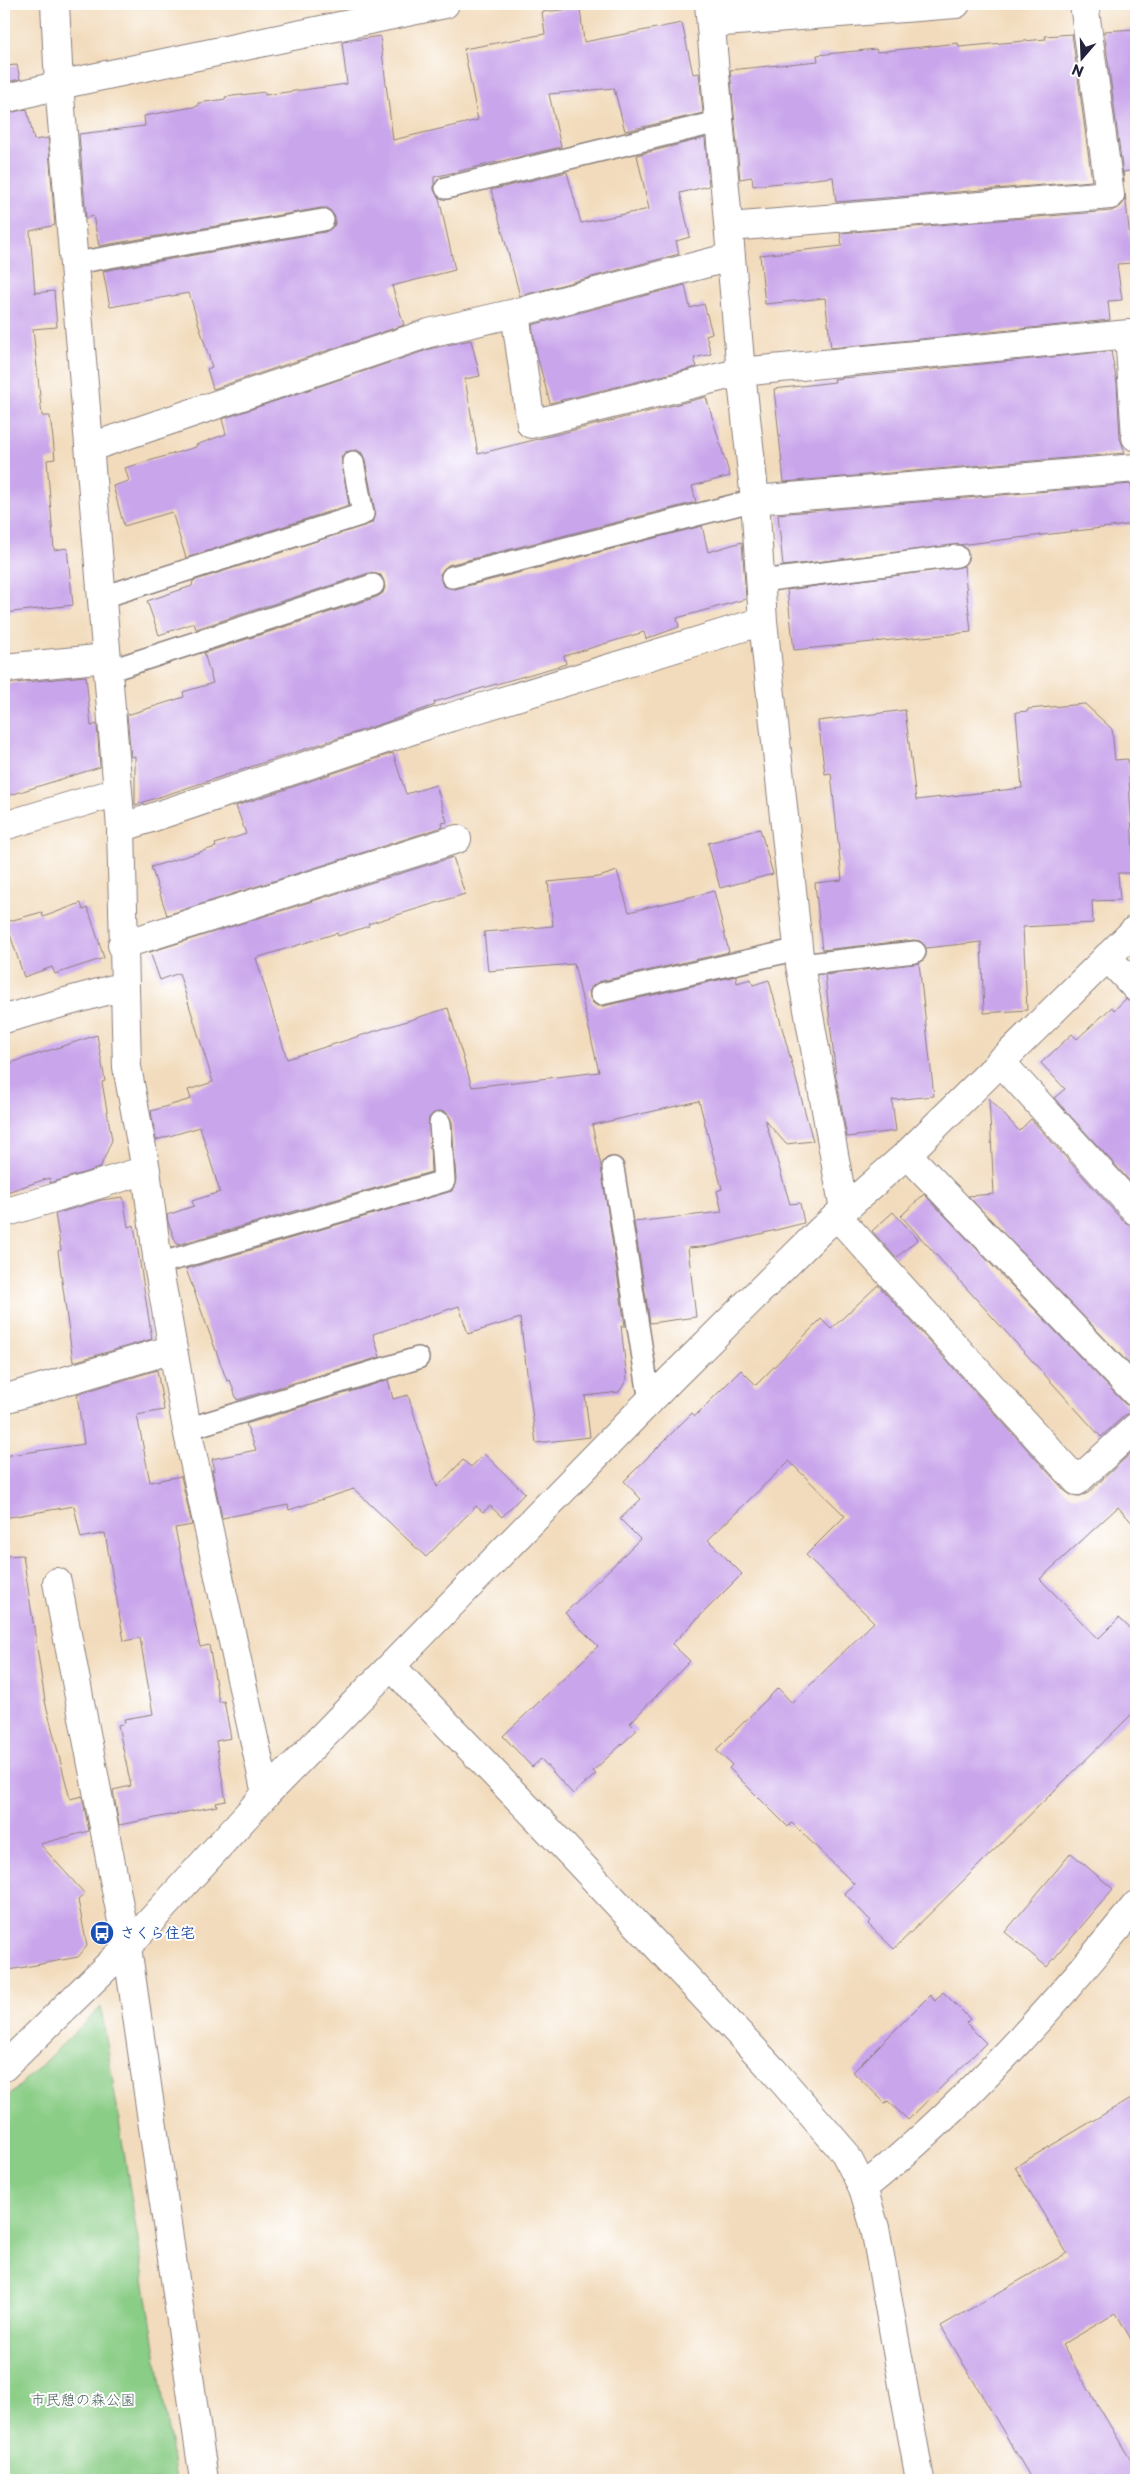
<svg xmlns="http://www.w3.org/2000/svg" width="1140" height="2484" font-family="'Playpen Sans','Klee One',sans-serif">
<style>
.green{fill:#8acd86;stroke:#567860}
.building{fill:#c9a5eb}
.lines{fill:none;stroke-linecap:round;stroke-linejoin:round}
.service-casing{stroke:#8a7e7c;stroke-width:24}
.minor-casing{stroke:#8a7e7c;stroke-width:30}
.tertiary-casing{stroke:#8a7e7c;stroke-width:30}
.service{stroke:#fff;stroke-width:21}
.minor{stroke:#fff;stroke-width:28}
.tertiary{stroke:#fff;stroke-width:28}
.labels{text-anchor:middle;stroke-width:4;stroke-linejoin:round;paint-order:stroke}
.transit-label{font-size:15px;font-weight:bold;fill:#164399;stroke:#fff;text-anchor:start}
.park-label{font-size:15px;fill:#465e55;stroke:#fff}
</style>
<rect width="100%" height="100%" fill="#fff"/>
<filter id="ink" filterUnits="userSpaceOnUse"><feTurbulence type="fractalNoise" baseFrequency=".02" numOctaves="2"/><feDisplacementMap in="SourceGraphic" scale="10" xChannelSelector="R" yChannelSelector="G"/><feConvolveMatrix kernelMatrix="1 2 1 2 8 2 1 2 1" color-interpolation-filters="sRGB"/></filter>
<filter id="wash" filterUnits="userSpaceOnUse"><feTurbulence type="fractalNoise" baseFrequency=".0096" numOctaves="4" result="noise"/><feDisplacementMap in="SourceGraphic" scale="20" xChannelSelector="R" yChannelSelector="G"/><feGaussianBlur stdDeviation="1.12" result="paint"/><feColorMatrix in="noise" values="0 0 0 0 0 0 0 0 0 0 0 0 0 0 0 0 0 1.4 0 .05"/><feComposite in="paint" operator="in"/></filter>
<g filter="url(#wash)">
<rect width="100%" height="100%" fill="#f2dbbc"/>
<!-- green -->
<path class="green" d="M101 2007 176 2480H4V2101Z"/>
<g id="blocks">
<!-- building -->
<path class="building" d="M580 8 584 42 682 23 693 74 699 73 703 113 625 131 614 88 549 94 561 147 434 177V190L439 198 455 270 392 286 404 325 213 389 207 369 212 367 189 293 110 307 103 271 325 232 335 225V217L328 208H321L99 246 93 216 86 218 79 134 145 126 144 116 198 106V103L226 99 225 97 265 92V95L347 84 342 42 380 36 393 140 478 120 464 49 545 34 542 12Z
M1136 29V170L1123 172 1124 182 1104 31Z
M1072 34 1092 181 836 202 833 177 753 186 752 177 740 179 730 70 818 61 817 55 876 49 877 52 958 43 959 47 1046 39 1045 36Z
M17 65 20 79 4 83V66Z
M27 109 34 140 48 138 55 225 30 231 35 293 54 291 57 327 33 329 42 416H50L53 439 55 459 47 460 54 550 67 548 73 605 4 613V114Z
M705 138 709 186 680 193 690 237 676 241 679 254 520 296 491 190 567 172 581 223 649 209 637 155Z
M1125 194 1133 263 1117 264 1122 300 1108 301 1110 320 831 348 825 298 765 304 760 255 842 246 840 233 1111 211 1120 207 1124 202Z
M685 285 690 308 704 304 712 333 706 335 711 354 694 358 697 367 550 403 537 356 532 325Z
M471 340 480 376 465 379 478 454 706 397 730 476 692 486 696 502 448 565 440 574 443 586 455 589 702 526 708 552 742 542 746 599 677 618 679 627 646 639 644 632 564 656 566 664 434 702 435 705 384 723 135 805V756L131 757 127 715 184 697 183 692 213 683 204 653 377 597 383 593 385 587 381 575 369 573 196 629 194 623 159 635 147 601 192 586 193 581 372 523 375 512 365 460 362 453 357 450 345 452 341 457 349 505 186 558 172 512 124 526 113 486 129 481 125 468 196 447V445L226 434 222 419 433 348Z
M1111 351 1117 383 1120 438 1125 453 784 482 774 389 835 382 834 379Z
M1131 484 1135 524 783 566 778 514Z
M964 566 971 632 794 650 787 590Z
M86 676 91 726 97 724 100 767 4 797V684Z
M1085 704 1112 729 1115 760 1128 759 1134 873H1118L1120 900 1092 901 1093 923 1023 927 1027 1010 984 1013 981 942 926 948 920 941 914 940 822 950 815 883 842 880 831 773 825 774 818 721 905 710 916 800 1022 788 1016 712 1028 711V709Z
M393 753 406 794 436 785 447 822 442 823 443 827 167 915 151 867 216 847 215 844 246 834 236 806Z
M760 829 773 874 720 888 708 843Z
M453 857 465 894 368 924 369 926 338 936 337 933 256 958 287 1059 448 1008 472 1087 599 1072 574 964 488 971 484 932 553 926 548 882 599 877 617 871 629 912 714 891 729 952 598 982 589 991 592 1002 597 1006H604L736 976 737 983 751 979 753 985 769 980 813 1141 786 1144 765 1120 790 1204 800 1203 804 1223 712 1246 688 1248 696 1317 650 1323 634 1222 722 1212 717 1191 722 1189 699 1101 592 1125 601 1166 625 1326H621L627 1379 619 1392 585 1396 590 1437 536 1443 520 1318 468 1334 459 1306 373 1334 380 1357 237 1400 230 1380 227 1381 186 1269 452 1191 456 1180 452 1122 446 1112 439 1111 429 1118 431 1172 177 1245 168 1222 167 1215 194 1206 192 1201 220 1192 200 1127 156 1140 151 1111 191 1099 188 1090 213 1082 179 973 160 980 150 952Z
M81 903 83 910 88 908 104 958 55 974 52 967 24 977 6 922 42 912 43 917Z
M919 963 934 1096 892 1100 896 1131 847 1137 836 1077 825 975Z
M1126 999 1136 1003V1188L1054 1098 1065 1089 1041 1063 1072 1034 1077 1039 1112 1007 1114 1010Z
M97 1035 105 1081 102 1082 112 1140 100 1168 50 1183 49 1178 4 1193V1065Z
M989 1098 1019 1131 1031 1119 1124 1222 1136 1226V1371L968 1196 994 1194Z
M924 1194 1125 1404 1136 1408V1412L1125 1415 1101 1437 901 1216Z
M123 1197 128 1227 134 1225 152 1339 73 1362 58 1251 61 1250 55 1214 101 1200Z
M893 1212 918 1239 896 1258 872 1231Z
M878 1285 1065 1491 1072 1496H1080L1088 1493 1136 1448V1527L1118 1507 1040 1579 1098 1639 1119 1618 1136 1634V1710L894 1949 868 1924 871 1921 844 1893 854 1884 792 1823 788 1827 729 1768 732 1765 716 1750 778 1688 792 1703 874 1622 806 1555 845 1516 789 1461 708 1540 742 1574 672 1644 690 1661 630 1723 637 1730 593 1771 596 1774 573 1794 541 1759 532 1767 503 1736 598 1646 565 1613 640 1539 620 1519 641 1499 624 1481 692 1413 695 1416 741 1370 756 1385 821 1319 831 1329Z
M157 1370 164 1410 137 1415 150 1482 181 1476 192 1525 175 1528 200 1647 209 1645 219 1702 224 1701 231 1738 216 1741 226 1801 216 1803 217 1806 119 1825 113 1790 131 1786 118 1725 125 1723 124 1719 153 1714 140 1638 124 1641 105 1533 81 1538 74 1506 4 1518V1456L84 1444 77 1394Z
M388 1380 393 1399 408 1395 437 1487 463 1460 471 1467 484 1454 525 1493 502 1517 490 1506 483 1512 476 1506 426 1557 354 1489 289 1510 288 1505 222 1518 212 1470H215L212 1459 256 1450 246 1424Z
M23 1555 45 1701 70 1799 82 1796 89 1831 40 1844 85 1894 78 1900 87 1946 78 1957 4 1971V1556Z
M1071 1853 1113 1889 1047 1967 1005 1932Z
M943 1992 970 2019 966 2023 986 2043 908 2120 888 2101 885 2103 853 2072 930 1995 935 2001Z
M1136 2095V2348L1116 2313 1062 2345 1136 2469V2480H1032L941 2326 1067 2253 1015 2167Z"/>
</g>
</g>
<g filter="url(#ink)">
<use href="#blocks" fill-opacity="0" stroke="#8a7e7c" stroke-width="1"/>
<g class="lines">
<!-- service casing -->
<g class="service-casing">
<path id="service" d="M446 188 718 122
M75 263 323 220
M452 577 755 500
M761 581 957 556
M103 597 363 514 353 462
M108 671 373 585
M800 965 915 952
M601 994 799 949
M613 1168 650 1402
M158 1264 444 1181 440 1123
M187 1429 418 1358"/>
</g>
<!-- minor casing -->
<g class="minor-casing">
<path id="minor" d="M55 4 59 85 121 828 127 1067 146 1170 158 1264 187 1429 266 1794
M709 4 741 372 755 500 763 621 800 965 844 1210
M711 23 956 4
M4 99 59 85 445 4
M730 227 1110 195 1084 4
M515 313 531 424 741 372 1129 334 1136 437
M91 447 429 333 515 313 731 257
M755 500 1136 468
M4 668 107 658
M4 826 117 792
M121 828 451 717 763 621
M122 945 457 839
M1107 957 1136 988
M4 1019 124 986
M1000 1061 1136 1211
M907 1154 1136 1393
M4 1213 146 1170
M837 1216 1077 1481 1136 1427
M4 1399 173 1349
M57 1582 127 1947 204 2480
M863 2188C965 2106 1054 2006 1136 1905"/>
</g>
<!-- tertiary casing -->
<g class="tertiary-casing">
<path id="tertiary" d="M391 1666 541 1822 773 2070 845 2153 863 2188 875 2228 920 2480
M4 2067 127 1947 266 1794 673 1377 821 1230 907 1154 1136 929"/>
</g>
<!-- service -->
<use href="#service" class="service"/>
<!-- minor -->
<use href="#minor" class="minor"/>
<!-- tertiary -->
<use href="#tertiary" class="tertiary"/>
</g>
</g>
<!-- icons -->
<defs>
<g id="bus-disc" transform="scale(1.25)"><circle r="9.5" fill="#1a4fb4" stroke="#fff"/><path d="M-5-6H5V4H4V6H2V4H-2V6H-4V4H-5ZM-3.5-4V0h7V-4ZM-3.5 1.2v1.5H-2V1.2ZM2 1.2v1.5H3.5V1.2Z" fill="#fff"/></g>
</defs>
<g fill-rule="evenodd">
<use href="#bus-disc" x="102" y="1933"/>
</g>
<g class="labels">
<!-- transit labels -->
<g class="transit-label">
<text x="120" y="1938">さくら住宅</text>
</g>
<!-- park labels -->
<g class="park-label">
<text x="83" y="2405">市民憩の森公園</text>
</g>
</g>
<!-- margin -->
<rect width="1140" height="2484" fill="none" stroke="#fff" stroke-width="20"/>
<!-- north arrow -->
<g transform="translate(1082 58) rotate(199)" stroke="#ffffff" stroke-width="4" paint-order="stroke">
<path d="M0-4L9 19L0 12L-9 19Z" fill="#22223b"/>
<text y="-8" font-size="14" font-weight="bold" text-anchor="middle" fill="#22223b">N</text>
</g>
</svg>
